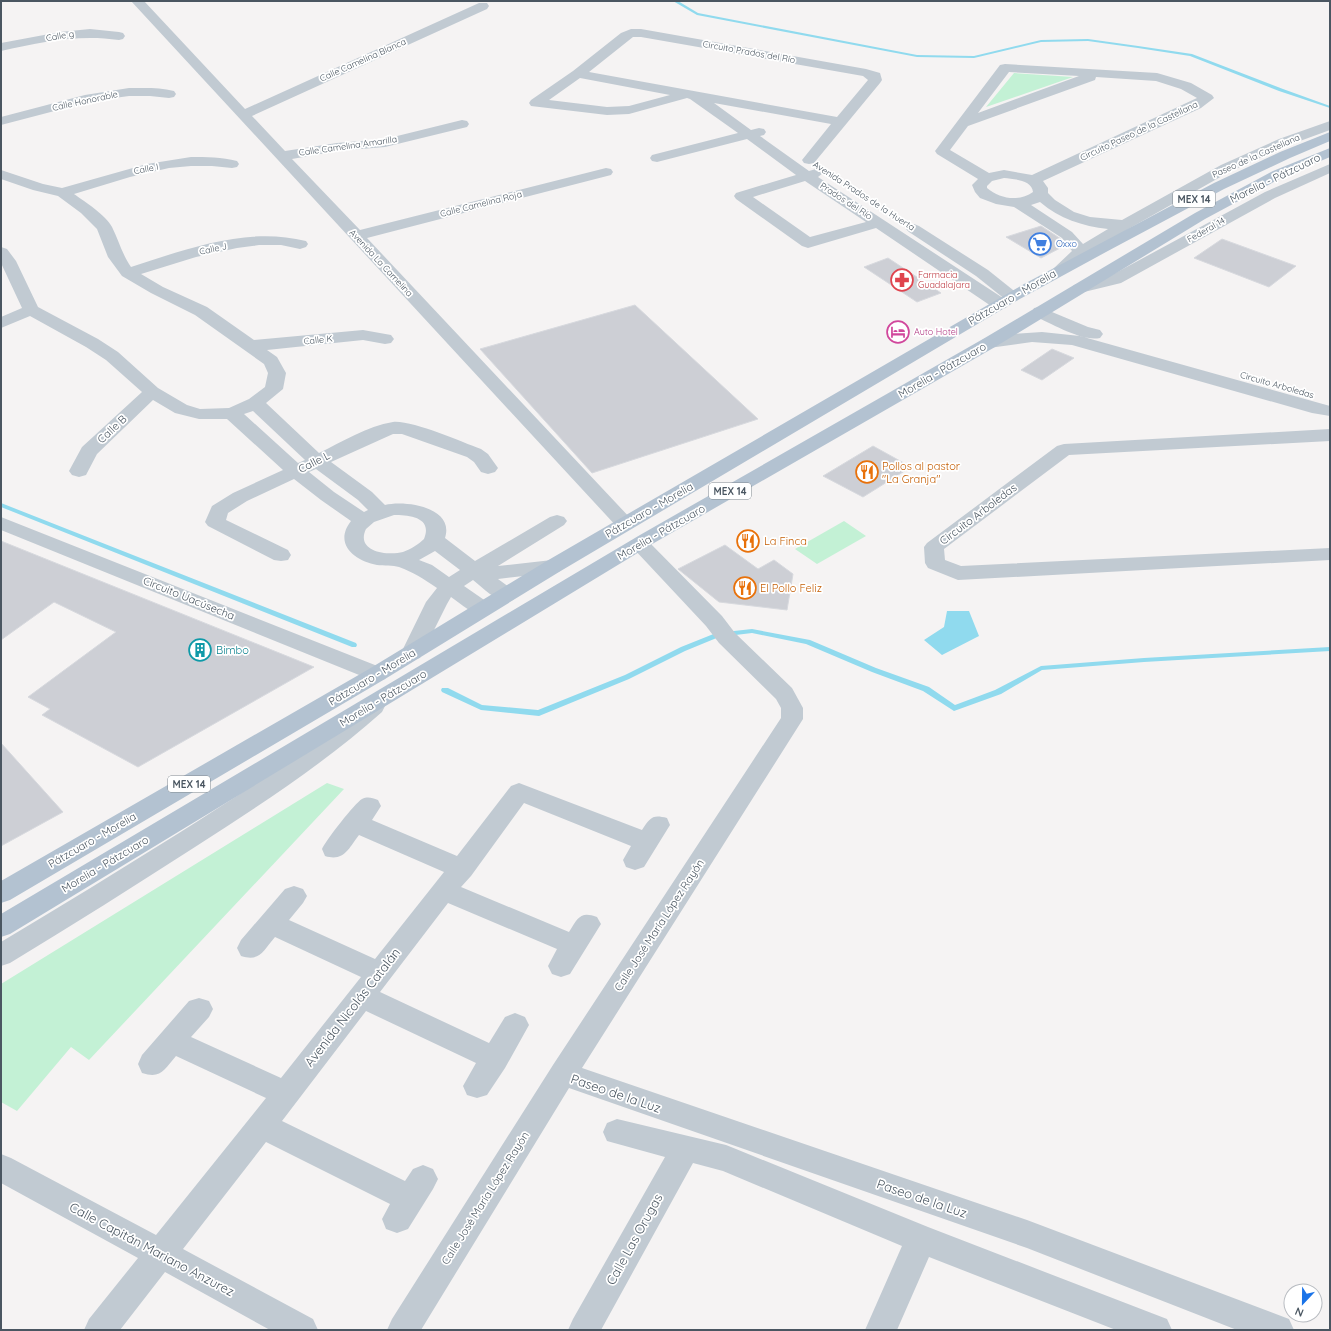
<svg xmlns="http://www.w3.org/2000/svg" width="1331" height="1331" font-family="Quicksand,sans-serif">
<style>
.green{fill:#c3f1d5}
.water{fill:#90daee}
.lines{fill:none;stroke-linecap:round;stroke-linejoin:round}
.stream{fill:#90daee;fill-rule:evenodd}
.building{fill:#cdcfd5;stroke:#d7d9de}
.minor{fill:#c1cad2;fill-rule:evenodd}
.major{fill:#b3c2d1;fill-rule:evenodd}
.labels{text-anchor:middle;stroke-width:3.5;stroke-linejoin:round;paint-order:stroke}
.far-street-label{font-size:9px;fill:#4a5661;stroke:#fff}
.far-shop-label{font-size:9px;fill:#366cbe;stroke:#fff;text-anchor:start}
.far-health-label{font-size:9px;fill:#be3a42;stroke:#fff;text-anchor:start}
.far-hotel-label{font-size:9px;fill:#b23c85;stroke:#fff;text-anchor:start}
.shield{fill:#fff;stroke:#808990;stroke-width:1}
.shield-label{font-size:10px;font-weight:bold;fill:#4a5661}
.street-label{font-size:11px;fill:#4a5661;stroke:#fff}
.food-label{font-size:11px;fill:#c56008;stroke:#fff;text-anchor:start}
.culture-label{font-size:11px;fill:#0d838f;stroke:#fff;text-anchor:start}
.near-street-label{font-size:13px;fill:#4a5661;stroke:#fff}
</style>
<rect width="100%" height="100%" fill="#f5f3f3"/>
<!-- green -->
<path class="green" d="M1014 73 1073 77 986 107Z
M844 521 866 536 817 564 795 549Z
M327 783 344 789 89 1060 71 1047 17 1111 1 1102V984Z"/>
<!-- water -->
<path class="water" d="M947 611H969L979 636 942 655 924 640 944 627Z"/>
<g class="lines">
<!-- stream -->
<path class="stream" d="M673 1H678L698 13 917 55 974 56 1041 40 1088 39 1138 46 1192 54 1283 89 1330 106V108L1279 91 1190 56 1138 48 1088 41 1041 42 974 58 917 57 697 15Z
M1 503 356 643 357 645 356 647H352L1 507Z
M752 629 810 640 876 668 929 687 955 705 995 690 1041 666 1144 658 1330 647V651L1144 662 1042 670 1001 694 954 711 923 691 872 672 806 644 752 633 719 637 685 651 629 679 539 716 481 710 442 692 441 690 442 688H448L482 705 538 710 625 675 681 647 716 633Z"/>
</g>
<!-- building -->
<path class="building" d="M1041 226 1061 239 1066 245 1041 258 1006 237Z
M1222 239 1296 266 1269 287 1194 258Z
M888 258 941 293 917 302 864 267Z
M635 305 758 419 592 473 480 349Z
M1052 349 1074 358 1042 380 1021 370Z
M873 446 911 467 863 497 823 476Z
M1 541 314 667 138 767 42 715 50 709 28 697 116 632 54 602 1 640Z
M725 545 758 569 774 560 793 574 787 610 719 602 678 569Z
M1 743 63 812 1 846Z"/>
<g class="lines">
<!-- minor -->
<path class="minor" d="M131 1H144L245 109 479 3H487L489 6 487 9 252 116 285 151 337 143 385 139 462 120 467 121 469 124 467 127 385 147 337 151 292 159 360 230 606 168 611 169 613 172 611 175 367 238 632 520 635 524 632 528 625 530 618 528Z
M90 29 119 32 123 33 125 36 123 39 119 40C79 34 40 42 1 51V43L60 32Z
M631 29H641L866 69 880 73 882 80 880 83 814 163 809 164 804 163 802 160 831 124 714 103 751 130 759 128 764 129 766 132 764 135 760 136 809 171 816 169 821 170 823 173 818 177 1006 300 1008 304 1006 308 1000 309 994 308 876 228 808 248 802 246 736 199 734 196 736 193 796 175 747 139 657 162 652 161 650 158 652 155 738 133 690 99 687 98 629 114 607 115 531 106 529 103 531 100 573 71 621 33ZM633 37H641L863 76 868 80 837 117 589 72ZM580 78 670 95 629 106 607 107 549 100ZM805 181 866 222 810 237 753 197Z
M1005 64 1157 73 1191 83 1212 95 1214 98 1201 108 1043 181 1048 188V193L1055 200 1074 212 1090 217 1122 220 1221 165 1279 139 1330 121V130L1289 145 1231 171 1130 228 1087 255 1067 272 1061 274 1055 272 1053 269 1072 251 1062 238 1014 207 996 204 980 198 975 192 972 185 978 179 937 154 935 151 1000 65ZM1009 72 1079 76 978 113ZM1096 77 1156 81 1181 89 1197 98 1032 175 1004 170 989 173 950 150 968 126 1095 80ZM1004 178C1014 179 1032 180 1033 192 1019 202 1000 199 987 188V186L992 181ZM1040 202C1060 219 1082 226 1108 229L1083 244 1072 232 1031 205Z
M129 88C144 88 159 87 174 91L176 94 174 97 169 98 150 96H129L107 99 66 108 1 125V117L85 95Z
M191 157C206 157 222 157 237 161L239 164 237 167 232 168 212 166H191L169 168 130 177 74 194C85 202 106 215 112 227 119 241 122 254 131 267 187 249 247 226 306 241L308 244 306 247 300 249 281 245H259L237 248 196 257 141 274 163 287 207 307 254 340 363 330 391 335 394 339 391 343 385 344 363 340 267 350 277 357 286 373 283 389 266 403 319 453C342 442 367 426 393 422 412 420 461 442 481 449L488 454 498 468 495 472 488 474 481 472 474 462 467 457 402 434H393L331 462 372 492 385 505C405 500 455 507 445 538L475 561 550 517 557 515 564 517 567 521 564 525 498 566 552 560 559 562 562 567 559 572 498 579 513 590 516 595 513 600C497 604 486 590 473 580L464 586 490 604 494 609 490 614C475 618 464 606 451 597L447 604 420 658 412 660 404 658 401 653 426 602 437 588C424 579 413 572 399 567 393 565 384 566 377 565 355 561 333 544 351 521L321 500 294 479 247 501 228 513 226 520 288 550 291 555 288 560 281 561 274 560 208 526 205 522 212 506 233 493 283 470 227 419H199L175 413 153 400 97 454 86 475 79 477 72 475 69 471 82 447 142 392 106 360 86 347 30 316 1 328V317L22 308 1 263V247L7 249 16 261 38 307 98 339 118 352 158 388 187 405 200 409 229 408 249 399 265 387 268 373 264 364 195 315 151 293 122 276 108 257 97 229 81 213 58 196 33 190 1 179V170L43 184 62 188 147 164ZM253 411 305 460 298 463 244 414ZM316 469 358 500 368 510 364 512 334 492 309 472ZM394 515C409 515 433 517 424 539 419 544 411 549 403 552 388 556 355 552 366 529L374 522ZM435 551 460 570 449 577 432 565 419 560Z
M1330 164V173L1275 198 1121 283 1080 293 1074 291 1072 288 1074 285 1110 276 1265 192Z
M914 224 919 226 988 270 1018 294 1020 297 1018 300 1012 302 1006 300 976 276 909 232 906 229 909 226Z
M1040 307 1088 327 1100 330 1103 334 1100 338C1082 342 1051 323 1034 316L1032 312 1034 308Z
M1042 332 1080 336 1330 406V416L1312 413 1072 345 1032 342 989 348 983 347 980 343 983 339 1011 334Z
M1330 429V441L1069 455 944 549 945 560 961 566 1330 548V560L958 580 928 568 925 563 924 547 927 543 1057 446 1064 444Z
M1 517 385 669 388 674 385 679 377 682 369 679 1 530Z
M640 538 647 540 722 616 735 633 792 688 803 708V719L582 1068 1027 1220 1289 1319 1294 1330H1237L1027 1248 569 1088 421 1330H387L392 1319 553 1065 781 718V708L776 699 719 643 706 626 633 548 630 544 633 540Z
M374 698 382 700 385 706 382 712C325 763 260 805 195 847 134 886 73 925 10 963L1 966V942C61 906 120 870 179 833 244 792 308 751 366 700Z
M519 783 642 830C650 818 652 814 667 818L670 825 644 867 635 870 626 867 623 860 631 846 524 803 471 876 461 887 569 932C578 918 580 911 597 917L601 924 570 974 561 977 552 974 548 966 557 949 448 903 380 992 489 1043 505 1017 515 1013 525 1017 529 1025 505 1068 487 1095 477 1098 467 1095 463 1086 476 1063 366 1011 282 1121 405 1181 413 1169 423 1165 433 1169 438 1179 433 1189 408 1229 397 1233 386 1229 382 1219 390 1204 266 1142 183 1249 313 1319 318 1330H270L165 1272 120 1330H84L89 1319 138 1258 1 1183V1154L11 1158 156 1235 266 1098 176 1056C164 1070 161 1079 142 1073L138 1064 142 1055 189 1001 199 998 209 1001 213 1009 209 1017 191 1037 281 1078 361 977 275 937C263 951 260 962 241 956L237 948 241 940 285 889 294 886 303 889 307 896 303 903 289 920 375 959 444 872 359 835C349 848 344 862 325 856L322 849C326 840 355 803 362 799 368 796 372 798 378 800L381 806 372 820 457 856 511 786Z
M617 1119 726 1145 736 1149 928 1227 1167 1319 1172 1330H1116L929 1257 897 1330H865L902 1246 723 1171 693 1163 601 1330H568L573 1319 665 1157 607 1141 603 1132 607 1123Z"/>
<!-- major -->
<path class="major" d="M1330 132V141L1290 158 1224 189 1106 252 1018 300 559 572 385 679 10 900 1 903V881L369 669 545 562 1024 284 1214 183 1280 152Z
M1330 148V157L1283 177 1205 219 995 347 654 543 10 934 1 937V914L640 535 983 339 1195 213 1273 171Z"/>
</g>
<!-- icons -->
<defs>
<g id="supermarket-ring" transform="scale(1.15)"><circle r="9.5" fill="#fff" stroke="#3f7fe0" stroke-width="1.5"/><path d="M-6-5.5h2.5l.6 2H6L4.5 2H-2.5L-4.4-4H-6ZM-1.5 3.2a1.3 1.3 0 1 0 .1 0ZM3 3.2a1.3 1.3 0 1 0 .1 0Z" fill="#3f7fe0"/></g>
<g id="pharmacy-ring" transform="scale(1.15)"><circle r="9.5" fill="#fff" stroke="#e0444e" stroke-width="1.5"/><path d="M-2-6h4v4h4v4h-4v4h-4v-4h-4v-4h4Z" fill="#e0444e"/></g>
<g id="hotel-ring" transform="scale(1.15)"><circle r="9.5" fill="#fff" stroke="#d1479c" stroke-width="1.5"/><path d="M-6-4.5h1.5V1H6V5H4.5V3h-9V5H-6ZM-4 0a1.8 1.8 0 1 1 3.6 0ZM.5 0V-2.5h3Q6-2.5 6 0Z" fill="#d1479c"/></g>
<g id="restaurant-ring" transform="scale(1.15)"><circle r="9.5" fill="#fff" stroke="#e8710a" stroke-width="1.5"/><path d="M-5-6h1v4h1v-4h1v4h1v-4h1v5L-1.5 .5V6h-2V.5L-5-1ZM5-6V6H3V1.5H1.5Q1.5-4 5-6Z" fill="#e8710a"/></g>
<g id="building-ring" transform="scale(1.15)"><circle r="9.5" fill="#fff" stroke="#0f9aa8" stroke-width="1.5"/><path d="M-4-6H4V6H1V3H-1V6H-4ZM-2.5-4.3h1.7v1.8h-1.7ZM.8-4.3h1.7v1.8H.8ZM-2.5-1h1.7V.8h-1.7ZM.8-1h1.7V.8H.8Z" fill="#0f9aa8"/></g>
</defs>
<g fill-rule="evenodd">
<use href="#supermarket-ring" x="1040" y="244"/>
<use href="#pharmacy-ring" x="902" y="280"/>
<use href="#hotel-ring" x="898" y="332"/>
<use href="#restaurant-ring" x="867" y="472"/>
<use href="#restaurant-ring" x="748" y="541"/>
<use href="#restaurant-ring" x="745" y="588"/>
<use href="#building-ring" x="200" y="650"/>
</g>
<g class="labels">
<!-- far-street labels -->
<g class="far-street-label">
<text transform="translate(60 36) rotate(-9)" y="3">Calle g</text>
<text transform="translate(749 52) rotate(10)" y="3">Circuito Prados del Río</text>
<text transform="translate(363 60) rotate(-24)" y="3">Calle Camelina Blanca</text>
<text transform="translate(85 101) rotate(-12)" y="3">Calle Honorable</text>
<text transform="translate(1139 131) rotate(-25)" y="3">Circuito Paseo de la Castellana</text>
<text transform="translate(348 146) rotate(-8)" y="3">Calle Camelina Amarilla</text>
<text transform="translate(1256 156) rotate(-24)" y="3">Paseo de la Castellana</text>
<text transform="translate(146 169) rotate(-11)" y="3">Calle I</text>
<text transform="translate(864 196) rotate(33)" y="3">Avenida Prados de la Huerta</text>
<text transform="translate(846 201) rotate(33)" y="3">Prados del Río</text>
<text transform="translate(481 204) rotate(-14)" y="3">Calle Camelina Roja</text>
<text transform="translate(1206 230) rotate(-29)" y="3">Federal 14</text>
<text transform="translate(213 249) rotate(-12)" y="3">Calle J</text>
<text transform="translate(381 263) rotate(47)" y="3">Avenida La Camelina</text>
<text transform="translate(318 340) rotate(-6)" y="3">Calle K</text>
<text transform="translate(1277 385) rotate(16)" y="3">Circuito Arboledas</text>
</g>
<!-- far-shop labels -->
<g class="far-shop-label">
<text x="1056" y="247">Oxxo</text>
</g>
<!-- far-health labels -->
<g class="far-health-label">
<text x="918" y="278">Farmacia<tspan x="918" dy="10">Guadalajara</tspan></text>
</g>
<!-- far-hotel labels -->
<g class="far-hotel-label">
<text x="914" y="335">Auto Hotel</text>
</g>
<!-- shield labels -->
<g class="shield">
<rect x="1173" y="191" width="42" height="16" rx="3"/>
<rect x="709" y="483" width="42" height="16" rx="3"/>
<rect x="168" y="776" width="42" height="16" rx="3"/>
</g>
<g class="shield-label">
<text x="1194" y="203">MEX 14</text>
<text x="730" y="495">MEX 14</text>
<text x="189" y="788">MEX 14</text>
</g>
<!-- street labels -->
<g class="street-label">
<text transform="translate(1275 178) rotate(-26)" y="4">Morelia - Pátzcuaro</text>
<text transform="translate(1012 297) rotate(-30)" y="4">Pátzcuaro - Morelia</text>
<text transform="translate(942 370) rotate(-30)" y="4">Morelia - Pátzcuaro</text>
<text transform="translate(112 429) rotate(-43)" y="4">Calle B</text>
<text transform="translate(314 462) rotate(-27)" y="4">Calle L</text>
<text transform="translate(649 510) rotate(-30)" y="4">Pátzcuaro - Morelia</text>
<text transform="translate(978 514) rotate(-37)" y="4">Circuito Arboledas</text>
<text transform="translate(661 532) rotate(-30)" y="4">Morelia - Pátzcuaro</text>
<text transform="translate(189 598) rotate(22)" y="4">Circuito Uacúsecha</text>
<text transform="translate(372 677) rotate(-31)" y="4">Pátzcuaro - Morelia</text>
<text transform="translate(383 698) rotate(-31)" y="4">Morelia - Pátzcuaro</text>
<text transform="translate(92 840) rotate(-30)" y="4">Pátzcuaro - Morelia</text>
<text transform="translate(105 864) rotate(-31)" y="4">Morelia - Pátzcuaro</text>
<text transform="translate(659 925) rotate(-57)" y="4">Calle José María López Rayón</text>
<text transform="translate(485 1198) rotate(-58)" y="4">Calle José María López Rayón</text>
</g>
<!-- food labels -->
<g class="food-label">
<text x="882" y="470">Pollos al pastor<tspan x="882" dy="13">"La Granja"</tspan></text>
<text x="764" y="545">La Finca</text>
<text x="760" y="592">El Pollo Feliz</text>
</g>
<!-- culture labels -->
<g class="culture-label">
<text x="216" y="654">Bimbo</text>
</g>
<!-- near-street labels -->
<g class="near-street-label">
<text transform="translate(352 1007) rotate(-52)" y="5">Avenida Nicolás Catalán</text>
<text transform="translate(616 1093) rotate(19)" y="5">Paseo de la Luz</text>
<text transform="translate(922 1198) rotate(19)" y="5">Paseo de la Luz</text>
<text transform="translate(634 1239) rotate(-61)" y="5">Calle Las Orugas</text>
<text transform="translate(152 1249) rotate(28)" y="5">Calle Capitán Mariano Anzurez</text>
</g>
</g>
<!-- border -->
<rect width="1331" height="1331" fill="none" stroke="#4a5661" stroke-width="4"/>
<!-- north arrow -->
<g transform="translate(1303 1303) rotate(202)"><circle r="19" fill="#ffffff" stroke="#b7bbc0"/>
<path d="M0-3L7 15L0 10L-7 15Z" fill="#1a73e8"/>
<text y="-6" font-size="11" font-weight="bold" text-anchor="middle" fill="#4a5661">N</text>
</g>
</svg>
